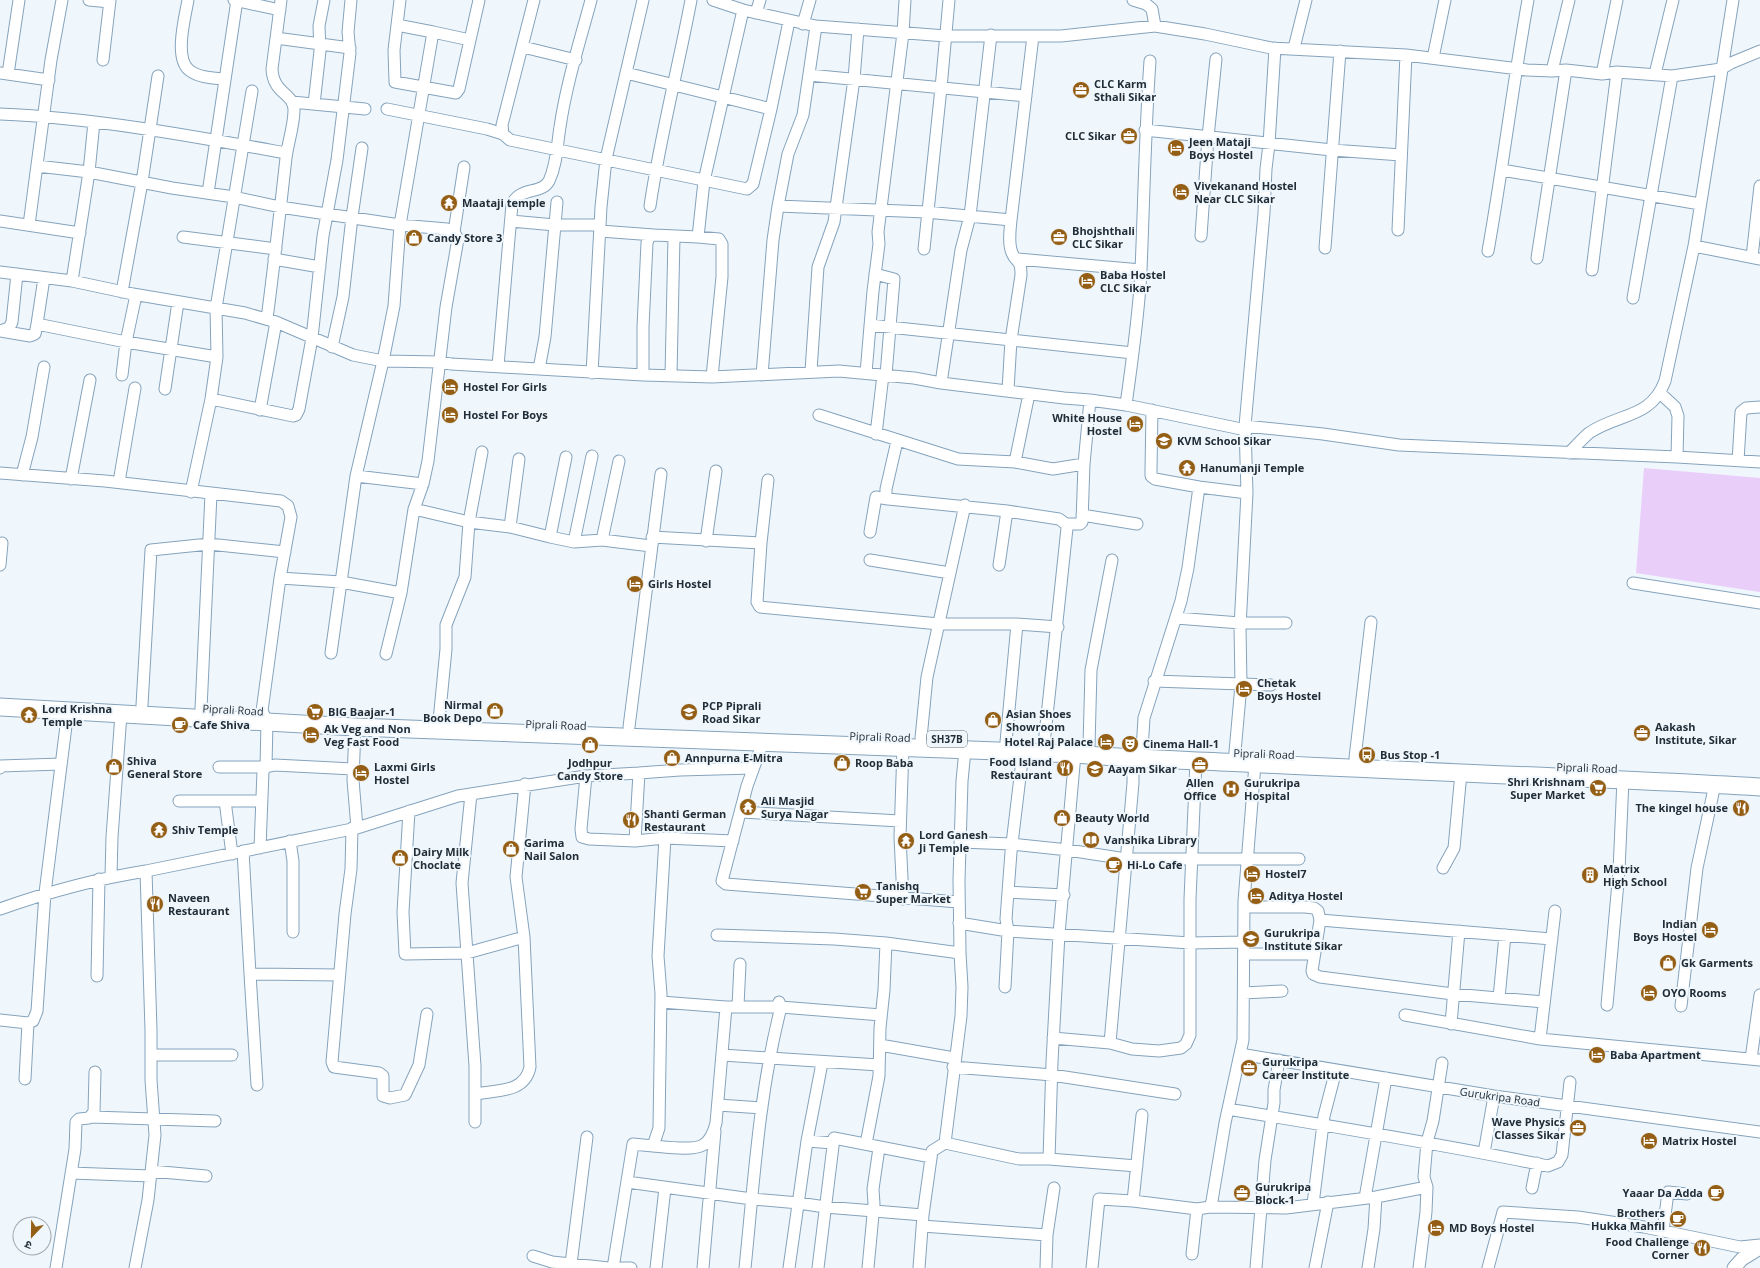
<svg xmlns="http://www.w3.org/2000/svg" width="1760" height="1268" font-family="'Open Sans','Noto Sans Devanagari',sans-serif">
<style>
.green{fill:#eacefa}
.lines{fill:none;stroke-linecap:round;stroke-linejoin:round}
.minor-casing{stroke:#85a3bc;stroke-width:13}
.tertiary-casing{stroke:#85a3bc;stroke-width:15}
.primary-casing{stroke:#85a3bc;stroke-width:19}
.minor{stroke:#fff;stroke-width:11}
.tertiary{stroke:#fff;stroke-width:13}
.primary{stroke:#fff;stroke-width:17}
.labels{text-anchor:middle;stroke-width:4;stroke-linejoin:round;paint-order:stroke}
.shield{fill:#f0f7fc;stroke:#5f6a72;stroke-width:1}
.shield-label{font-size:10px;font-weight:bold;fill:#212d37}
.poi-label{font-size:11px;font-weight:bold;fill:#212d37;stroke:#f0f7fc;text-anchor:start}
.street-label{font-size:11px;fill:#212d37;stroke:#f0f7fc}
</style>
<rect width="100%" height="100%" fill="#f0f7fc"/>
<!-- green -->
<path class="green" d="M1644 468 1760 478V592L1636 573Z"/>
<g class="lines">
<!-- minor casing -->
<g class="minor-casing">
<path id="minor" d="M89 0 110 2
M188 0C185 17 174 58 189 70 199 78 213 78 225 79
M234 0 280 10
M400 0 394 50 395 82 456 93 459 89 479 0
M713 0 743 10 816 26 946 36H1061L1155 26 1205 34 1271 48 1406 55 1527 70 1552 71 1566 70 1602 74 1617 72 1672 76 1721 69 1731 63 1760 51
M1133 0 1146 4 1152 9 1155 26
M1733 0 1694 246 1760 259
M756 13 760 0
M803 24 810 0
M433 32 470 40
M276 38 350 48
M523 47 576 60
M1294 48 1306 0
M1433 58 1445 0
M103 60 110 0
M1552 71 1569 0
M0 73 49 80
M626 73 771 109
M8 74 19 0
M1602 74 1617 0
M1655 74 1673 0
M809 75 1026 96
M292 102 365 109
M314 104 320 51 319 26 324 0
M387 109 487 129 503 134 510 140 747 189 753 184 771 109 789 21
M0 114C96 118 192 136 286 153
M1145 130 1332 150 1401 155
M503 134 502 125 534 0
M37 166 89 172 172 188 234 197 280 207 400 225 447 229 454 232
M1502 170 1700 204
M208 193 237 0
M650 206C660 137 678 69 691 0
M778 206 926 212 1011 220
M0 221 80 233
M511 221 555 225H600
M29 225 51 60 62 0
M1398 230 1406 55
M600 231 654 235
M1201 236 1208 137 1216 59
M183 237 276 249
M1325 248 1340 51
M924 249 941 88 949 0
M1488 251C1503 167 1513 83 1528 0
M1752 257 1760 186
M1537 258 1566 70
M274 259 320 267
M1018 259 1141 270
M1592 270 1617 72
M0 272 72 281 133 294 245 313 276 322 353 355 383 361 441 362 451 364 643 375 712 377 839 371 914 378 941 383 1064 398 1090 400 1126 405 1246 430
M875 274 894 279 886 375
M72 281 89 172 94 122
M122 292 142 182 158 76
M1633 298 1672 76
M267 319C274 265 280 212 286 158 288 142 294 126 294 110 294 93 273 94 272 69L281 0
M37 324 44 278
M870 325 1133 353
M0 331 9 328 12 322 17 274
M1 331 30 336 35 334 37 324 126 342 217 357
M332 347 343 297 352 217 362 148
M498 366 512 204C521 186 541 195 549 181 557 164 557 145 560 127 566 85 580 41 591 0
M539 369 545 337 557 202
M811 371 818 267 834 222 854 79 858 29
M592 373 601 207 606 159 643 0
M866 373 873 291 879 244 878 232 903 33 905 0
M122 375 126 342 136 295
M643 375V327L647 243 649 237 654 235 698 237
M671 375 674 237
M762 375 773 240 778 206 788 154 803 115 816 26
M712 377 722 277V244L719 239 698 237 704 181 743 10
M941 383 961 250 970 216 991 35
M165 389 178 302
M1008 390 1011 340 1021 275C1021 258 1016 263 1012 253 1008 243 1010 231 1011 220L1033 36
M1660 393 1675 407 1678 416 1677 457
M211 399 293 416 296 415 299 409 312 338 323 236 337 160 350 53 348 32 351 0
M1126 405C1132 360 1139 315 1141 270 1144 200 1145 131 1150 61
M260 410 276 322
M1152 410 1151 470V476L1155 479 1199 487 1247 493
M819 415 958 459 1015 462 1053 469 1084 464
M1245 426 1323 434 1399 445 1677 457 1760 462
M876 434 883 375
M897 441 886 489V496L888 499 1007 511 1059 519 1066 524 1067 528 1044 744
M1569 453C1575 447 1582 439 1589 433 1618 413 1651 419 1665 381L1694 246
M566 457 550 537 574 542 602 540 651 546
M1738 461 1741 412 1746 408 1760 407
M1015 462 1029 394
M0 473 105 481 281 501 288 506 291 517 280 578 262 711 267 721 266 767H219
M22 475 32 437 44 367
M356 476 423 484
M71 479 90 380
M768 480 761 543 757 602 760 607 939 624H1017L1058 627
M119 482 135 388
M191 492 211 399 217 357 216 308 252 91
M414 509 469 522 510 527 550 537
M1082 515 1137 524
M1066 524H1080L1082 522 1084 464 1090 400
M510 527 519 459
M870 532 876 497 888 499
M652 537 761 543
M602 540 619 461
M706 541 716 471
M574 542 592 456
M870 560 950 573
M0 565 2 543
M999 565 1007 511
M280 578 341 582 401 593
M1633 583 1760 603
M1176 618 1240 623H1286
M331 653 356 476 383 361 394 306 400 225 433 32 397 25
M386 654 401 593 414 509 423 484 428 461 446 307 458 239 454 232 464 167
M1154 681 1271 685
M142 705 151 550 209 544 285 552
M201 709 211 494
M439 721 446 649V625L465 577 469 522 482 452
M355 727 353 780 357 828
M629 727 661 474
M921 738 927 677 965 505
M763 742 747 786 722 881 726 884 959 902
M1006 742 1017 624
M1089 746 1091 670 1112 560
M903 747 900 837 903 899
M1142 750 1144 718 1181 601 1188 568 1199 487
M1355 758 1371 622
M1234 763 1241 685 1240 627 1247 493 1245 426 1264 213 1266 169 1269 144 1275 48
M0 768V766L61 764
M586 776 581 829 582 837 589 839 635 841
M471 794 462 883 475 1066V1122
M179 801H262
M225 801 232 854
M409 811 403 912 405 954 467 953 524 937
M741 812 900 821
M352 828 351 869 345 914 332 1062 334 1067 379 1073 383 1076V1096L390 1098 405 1095 419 1065 427 1014
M290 841 293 861V932
M733 841 665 838 635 841 639 773 680 770 753 768
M960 842 1012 844 1068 850 1126 859H1299
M260 848 263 771 266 767 275 765 353 769
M243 851 250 974
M1443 868 1454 848 1461 773
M111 876 112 837 121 714
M1008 892 1064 895
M1244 907H1305L1314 908 1318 911 1320 920 1312 971 1313 974 1320 977 1453 994 1544 1002
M0 909C48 892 95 879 146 871L357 828 458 796 586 776 639 773
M1555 911 1540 1039 1760 1060
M1320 920 1552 939
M959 923 1008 931 1190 943 1244 942
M717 935 834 939 886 943 960 953
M1244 954H1314
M97 976 99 879
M1005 987 1008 931 1006 919 1011 852 1023 752
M1244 993 1282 991
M1499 998 1505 935
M661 1002 726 1007
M1607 1005 1619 871 1623 779
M738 1006 740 964
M1681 1006 1697 868 1715 784
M1405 1015 1540 1039
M0 1020 28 1023 33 1021 37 1011 45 893 68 710
M1451 1024 1459 931
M1053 1038 1110 1043 1132 1049 1159 1051 1181 1048 1186 1044 1190 1035V899L1196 761
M1110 1043 1133 783V759
M880 1045 954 1058
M1240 1054 1494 1096 1760 1132
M151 1055H232
M722 1055 879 1065
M1751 1059 1760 995
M953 1067 1052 1075 1175 1094
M25 1079 28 1023
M257 1085 250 974 339 975
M475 1094C497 1090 525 1093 530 1067L524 937 516 877 525 784
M718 1105 762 1108
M1228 1109C1335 1127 1442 1144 1548 1166L1558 1162 1562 1155 1570 1082
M92 1117 215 1121
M807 1141 822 1063
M945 1143 961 1016 962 987 960 953 959 880 962 781 965 750
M866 1144 879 1076 880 1028 884 990 886 943
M653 1146C665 1147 693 1151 703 1145 710 1141 714 1131 716 1123L726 1007H781L881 1015
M1484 1153 1494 1096
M1049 1159 1052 1062 1059 934 1075 754
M151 1171 206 1176
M71 1173 151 1176
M627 1182 752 1199 799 1203 825 1207 923 1215
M1532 1188 1537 1163
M1365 1198 1386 1078
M1133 1201 1197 1209 1210 1207 1212 1201 1225 1123 1243 1040 1244 901 1255 764
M1313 1204 1324 1116 1336 1070
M1210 1207 1286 1208 1376 1197 1427 1187
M922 1226 1047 1235
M1663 1231 1668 1192 1687 1194
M1192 1254 1197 1209
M533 1256 552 1262 609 1268
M571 1264 587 1137
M56 1268 75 1149 76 1122 79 1119 89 1118 94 1112 95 1072
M135 1268 148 1200 155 1135 151 1080V1030L146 871
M613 1268 633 1144 653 1146 659 1128 661 994 658 956 665 838
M621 1268H631
M656 1268 665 1188
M703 1268 715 1131
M745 1268C754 1181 759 1092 781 1007L779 1002
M789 1268 807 1141 833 1143
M818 1268 834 1138 931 1157
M868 1268 874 1204 873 1189 879 1148
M919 1268 923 1215 932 1151 945 1143 1019 1159H1049L1137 1166
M1046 1268 1047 1235 1054 1188
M1092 1268 1099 1199 1133 1201 1142 1115
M1256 1268 1265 1160 1274 1103V1090L1279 1060
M1315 1268 1328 1202
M1368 1268 1374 1229 1376 1197
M1419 1268 1426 1212 1427 1187 1424 1177 1427 1142 1433 1121 1442 1063
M1488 1268 1503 1212 1578 1217 1644 1227 1740 1247 1760 1245"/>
</g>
<!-- tertiary casing -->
<g class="tertiary-casing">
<path id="tertiary" d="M1734 1268 1742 1259 1760 1248"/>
</g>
<!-- primary casing -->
<g class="primary-casing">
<path id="primary" d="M0 707 355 727 1075 754C1132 759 1188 760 1244 763 1416 772 1588 777 1760 787"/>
</g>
<!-- minor -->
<use href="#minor" class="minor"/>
<!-- tertiary -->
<use href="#tertiary" class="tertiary"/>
<!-- primary -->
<use href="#primary" class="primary"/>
</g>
<!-- icons -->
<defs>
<g id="office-disc" transform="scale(0.9)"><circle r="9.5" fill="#945f15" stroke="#f0f7fc"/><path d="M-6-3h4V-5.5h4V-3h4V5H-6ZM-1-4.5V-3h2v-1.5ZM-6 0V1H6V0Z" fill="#fff"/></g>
<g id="hotel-disc" transform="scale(0.9)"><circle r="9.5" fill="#945f15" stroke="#f0f7fc"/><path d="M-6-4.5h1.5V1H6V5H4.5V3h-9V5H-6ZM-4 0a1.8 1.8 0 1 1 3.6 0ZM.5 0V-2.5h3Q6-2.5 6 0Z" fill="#fff"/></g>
<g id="temple-disc" transform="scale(0.9)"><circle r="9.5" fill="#945f15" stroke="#f0f7fc"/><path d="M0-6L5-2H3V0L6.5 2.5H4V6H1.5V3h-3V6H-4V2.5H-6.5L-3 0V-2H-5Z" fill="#fff"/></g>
<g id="shop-disc" transform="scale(0.9)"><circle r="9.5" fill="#945f15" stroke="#f0f7fc"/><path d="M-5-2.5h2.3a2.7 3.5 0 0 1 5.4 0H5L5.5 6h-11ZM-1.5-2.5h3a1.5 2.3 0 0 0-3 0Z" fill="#fff"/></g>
<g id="school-disc" transform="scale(0.9)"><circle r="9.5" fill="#945f15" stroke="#f0f7fc"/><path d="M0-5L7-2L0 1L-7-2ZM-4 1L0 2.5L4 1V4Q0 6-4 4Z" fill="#fff"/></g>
<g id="supermarket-disc" transform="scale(0.9)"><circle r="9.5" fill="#945f15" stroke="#f0f7fc"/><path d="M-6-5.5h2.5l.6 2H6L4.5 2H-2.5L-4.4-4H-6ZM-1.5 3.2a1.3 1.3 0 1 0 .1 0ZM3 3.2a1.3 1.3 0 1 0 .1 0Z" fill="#fff"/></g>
<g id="cafe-disc" transform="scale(0.9)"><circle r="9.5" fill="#945f15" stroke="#f0f7fc"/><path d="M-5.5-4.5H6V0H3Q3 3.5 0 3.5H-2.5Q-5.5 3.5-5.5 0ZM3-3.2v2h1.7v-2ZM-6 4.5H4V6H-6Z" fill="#fff"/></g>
<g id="theatre-disc" transform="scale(0.9)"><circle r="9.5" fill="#945f15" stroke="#f0f7fc"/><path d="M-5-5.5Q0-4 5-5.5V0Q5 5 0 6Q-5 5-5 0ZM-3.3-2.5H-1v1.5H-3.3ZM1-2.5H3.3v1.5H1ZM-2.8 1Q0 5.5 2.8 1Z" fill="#fff"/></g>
<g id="bus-disc" transform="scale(0.9)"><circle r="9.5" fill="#945f15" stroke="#f0f7fc"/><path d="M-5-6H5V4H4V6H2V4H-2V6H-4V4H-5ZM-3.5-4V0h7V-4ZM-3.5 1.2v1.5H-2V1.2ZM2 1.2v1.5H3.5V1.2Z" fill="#fff"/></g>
<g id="restaurant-disc" transform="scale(0.9)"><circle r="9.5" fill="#945f15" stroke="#f0f7fc"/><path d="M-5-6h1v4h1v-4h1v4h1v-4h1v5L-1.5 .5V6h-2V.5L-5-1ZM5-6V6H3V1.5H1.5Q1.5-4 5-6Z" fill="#fff"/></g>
<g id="hospital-disc" transform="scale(0.9)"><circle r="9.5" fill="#945f15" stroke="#f0f7fc"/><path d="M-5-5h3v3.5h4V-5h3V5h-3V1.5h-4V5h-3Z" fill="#fff"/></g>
<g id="library-disc" transform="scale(0.9)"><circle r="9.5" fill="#945f15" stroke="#f0f7fc"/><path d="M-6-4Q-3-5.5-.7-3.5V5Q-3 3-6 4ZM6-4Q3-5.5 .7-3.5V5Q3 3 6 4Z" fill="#fff"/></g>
<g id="building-disc" transform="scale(0.9)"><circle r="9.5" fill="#945f15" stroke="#f0f7fc"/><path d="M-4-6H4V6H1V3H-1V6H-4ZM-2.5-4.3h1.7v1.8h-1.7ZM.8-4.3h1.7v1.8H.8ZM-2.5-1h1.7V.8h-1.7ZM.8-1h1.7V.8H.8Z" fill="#fff"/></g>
</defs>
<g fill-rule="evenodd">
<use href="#office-disc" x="1081" y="90"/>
<use href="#office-disc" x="1129" y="136"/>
<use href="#hotel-disc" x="1176" y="148"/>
<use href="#hotel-disc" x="1181" y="192"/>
<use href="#temple-disc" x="449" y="203"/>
<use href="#office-disc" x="1059" y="237"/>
<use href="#shop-disc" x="414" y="238"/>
<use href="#hotel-disc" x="1087" y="281"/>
<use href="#hotel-disc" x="450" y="387"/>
<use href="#hotel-disc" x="450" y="415"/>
<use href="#hotel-disc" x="1135" y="424"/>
<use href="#school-disc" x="1164" y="441"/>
<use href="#temple-disc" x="1187" y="468"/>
<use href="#hotel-disc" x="635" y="584"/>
<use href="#hotel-disc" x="1244" y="689"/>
<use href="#shop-disc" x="495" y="711"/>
<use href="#supermarket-disc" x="315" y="712"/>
<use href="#school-disc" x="689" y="712"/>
<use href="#temple-disc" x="29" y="715"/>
<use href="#shop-disc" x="993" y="720"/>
<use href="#cafe-disc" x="180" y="725"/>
<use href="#office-disc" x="1642" y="733"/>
<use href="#hotel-disc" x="311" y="735"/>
<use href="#hotel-disc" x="1106" y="742"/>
<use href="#theatre-disc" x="1130" y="744"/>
<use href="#shop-disc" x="590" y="745"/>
<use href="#bus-disc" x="1367" y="755"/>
<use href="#shop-disc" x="672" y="758"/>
<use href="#shop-disc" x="842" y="763"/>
<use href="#office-disc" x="1200" y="765"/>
<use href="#shop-disc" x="114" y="767"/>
<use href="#restaurant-disc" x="1065" y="768"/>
<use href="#school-disc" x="1095" y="769"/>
<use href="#hotel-disc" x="361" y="773"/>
<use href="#supermarket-disc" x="1598" y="788"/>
<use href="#hospital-disc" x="1231" y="789"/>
<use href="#temple-disc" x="748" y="807"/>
<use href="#restaurant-disc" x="1741" y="808"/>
<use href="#shop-disc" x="1062" y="818"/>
<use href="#restaurant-disc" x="631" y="820"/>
<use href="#temple-disc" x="159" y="830"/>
<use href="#library-disc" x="1091" y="840"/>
<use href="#temple-disc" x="906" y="841"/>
<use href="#shop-disc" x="511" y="849"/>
<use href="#shop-disc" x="400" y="858"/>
<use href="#cafe-disc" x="1114" y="865"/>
<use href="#hotel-disc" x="1252" y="874"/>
<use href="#building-disc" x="1590" y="875"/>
<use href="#supermarket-disc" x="863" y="892"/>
<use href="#hotel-disc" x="1256" y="896"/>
<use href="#restaurant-disc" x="155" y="904"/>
<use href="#hotel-disc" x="1710" y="930"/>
<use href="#school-disc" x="1251" y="939"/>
<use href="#shop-disc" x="1668" y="963"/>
<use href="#hotel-disc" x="1649" y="993"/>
<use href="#hotel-disc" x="1597" y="1055"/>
<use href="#office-disc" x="1249" y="1068"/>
<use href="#office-disc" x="1578" y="1128"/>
<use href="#hotel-disc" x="1649" y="1141"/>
<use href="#office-disc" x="1242" y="1193"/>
<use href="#cafe-disc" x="1716" y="1193"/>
<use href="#cafe-disc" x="1678" y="1219"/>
<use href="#hotel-disc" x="1436" y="1228"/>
<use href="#restaurant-disc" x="1702" y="1248"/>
</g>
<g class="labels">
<!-- shield labels -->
<rect class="shield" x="927" y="731" width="40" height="16" rx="3"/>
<g class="shield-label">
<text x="947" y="743">SH37B</text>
</g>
<!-- poi labels -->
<g class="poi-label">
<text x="1094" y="88">CLC Karm<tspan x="1094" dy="13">Sthali Sikar</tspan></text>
<text x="1116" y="140" text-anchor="end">CLC Sikar</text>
<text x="1189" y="146">Jeen Mataji<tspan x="1189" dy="13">Boys Hostel</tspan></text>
<text x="1194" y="190">Vivekanand Hostel<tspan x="1194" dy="13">Near CLC Sikar</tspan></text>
<text x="462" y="207">Maataji temple</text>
<text x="1072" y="235">Bhojshthali<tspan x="1072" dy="13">CLC Sikar</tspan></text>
<text x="427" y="242">Candy Store 3</text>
<text x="1100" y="279">Baba Hostel<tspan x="1100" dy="13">CLC Sikar</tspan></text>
<text x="463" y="391">Hostel For Girls</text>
<text x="463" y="419">Hostel For Boys</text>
<text x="1122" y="422" text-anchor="end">White House<tspan x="1122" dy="13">Hostel</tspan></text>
<text x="1177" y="445">KVM School Sikar</text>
<text x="1200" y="472">Hanumanji Temple</text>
<text x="648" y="588">Girls Hostel</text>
<text x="1257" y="687">Chetak<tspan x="1257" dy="13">Boys Hostel</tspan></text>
<text x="482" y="709" text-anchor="end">Nirmal<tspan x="482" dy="13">Book Depo</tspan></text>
<text x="702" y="710">PCP Piprali<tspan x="702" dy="13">Road Sikar</tspan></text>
<text x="42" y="713">Lord Krishna<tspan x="42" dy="13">Temple</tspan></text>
<text x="328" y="716">BIG Baajar-1</text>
<text x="1006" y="718">Asian Shoes<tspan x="1006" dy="13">Showroom</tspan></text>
<text x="193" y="729">Cafe Shiva</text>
<text x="1655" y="731">Aakash<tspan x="1655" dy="13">Institute, Sikar</tspan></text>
<text x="324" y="733">Ak Veg and Non<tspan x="324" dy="13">Veg Fast Food</tspan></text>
<text x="1093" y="746" text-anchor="end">Hotel Raj Palace</text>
<text x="1143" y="748">Cinema Hall-1</text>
<text x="1380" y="759">Bus Stop -1</text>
<text x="685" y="762">Annpurna E-Mitra</text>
<text x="127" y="765">Shiva<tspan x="127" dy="13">General Store</tspan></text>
<text x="1052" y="766" text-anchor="end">Food Island<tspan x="1052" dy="13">Restaurant</tspan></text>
<text x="590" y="767" text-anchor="middle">Jodhpur<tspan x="590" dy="13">Candy Store</tspan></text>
<text x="855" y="767">Roop Baba</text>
<text x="374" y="771">Laxmi Girls<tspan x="374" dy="13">Hostel</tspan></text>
<text x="1108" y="773">Aayam Sikar</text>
<text x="1585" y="786" text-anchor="end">Shri Krishnam<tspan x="1585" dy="13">Super Market</tspan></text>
<text x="1200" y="787" text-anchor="middle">Allen<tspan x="1200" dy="13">Office</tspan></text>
<text x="1244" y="787">Gurukripa<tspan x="1244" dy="13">Hospital</tspan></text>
<text x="761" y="805">Ali Masjid<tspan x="761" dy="13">Surya Nagar</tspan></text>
<text x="1728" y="812" text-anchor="end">The kingel house</text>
<text x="644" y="818">Shanti German<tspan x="644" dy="13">Restaurant</tspan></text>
<text x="1075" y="822">Beauty World</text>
<text x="172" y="834">Shiv Temple</text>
<text x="919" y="839">Lord Ganesh<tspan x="919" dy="13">Ji Temple</tspan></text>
<text x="1104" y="844">Vanshika Library</text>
<text x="524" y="847">Garima<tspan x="524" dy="13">Nail Salon</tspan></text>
<text x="413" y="856">Dairy Milk<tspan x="413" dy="13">Choclate</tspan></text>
<text x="1127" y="869">Hi-Lo Cafe</text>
<text x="1603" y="873">Matrix<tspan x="1603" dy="13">High School</tspan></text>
<text x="1265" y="878">Hostel7</text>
<text x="876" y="890">Tanishq<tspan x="876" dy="13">Super Market</tspan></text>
<text x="1269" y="900">Aditya Hostel</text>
<text x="168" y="902">Naveen<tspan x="168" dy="13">Restaurant</tspan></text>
<text x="1697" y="928" text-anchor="end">Indian<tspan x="1697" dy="13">Boys Hostel</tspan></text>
<text x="1264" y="937">Gurukripa<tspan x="1264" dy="13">Institute Sikar</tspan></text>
<text x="1681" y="967">Gk Garments</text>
<text x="1662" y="997">OYO Rooms</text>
<text x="1610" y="1059">Baba Apartment</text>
<text x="1262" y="1066">Gurukripa<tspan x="1262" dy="13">Career Institute</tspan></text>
<text x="1565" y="1126" text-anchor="end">Wave Physics<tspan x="1565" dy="13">Classes Sikar</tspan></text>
<text x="1662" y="1145">Matrix Hostel</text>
<text x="1255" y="1191">Gurukripa<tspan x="1255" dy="13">Block-1</tspan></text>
<text x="1703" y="1197" text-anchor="end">Yaaar Da Adda</text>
<text x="1665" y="1217" text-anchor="end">Brothers<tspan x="1665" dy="13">Hukka Mahfil</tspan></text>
<text x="1449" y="1232">MD Boys Hostel</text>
<text x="1689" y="1246" text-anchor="end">Food Challenge<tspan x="1689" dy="13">Corner</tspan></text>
</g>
<!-- street labels -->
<g class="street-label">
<text transform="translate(233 710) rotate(3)" y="4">Piprali Road</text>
<text transform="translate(556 725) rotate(2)" y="4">Piprali Road</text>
<text transform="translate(880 737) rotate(2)" y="4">Piprali Road</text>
<text transform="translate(1264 754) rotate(2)" y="4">Piprali Road</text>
<text transform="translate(1587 768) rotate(2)" y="4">Piprali Road</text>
<text transform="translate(1500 1097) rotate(8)" y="4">Gurukripa Road</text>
</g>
</g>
<!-- north arrow -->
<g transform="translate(32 1236) rotate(202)"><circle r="19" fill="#f0f7fc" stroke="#9da6ad"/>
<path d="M0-3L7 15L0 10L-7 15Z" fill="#945f15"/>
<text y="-6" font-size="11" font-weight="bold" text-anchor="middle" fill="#212d37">उ</text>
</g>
</svg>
